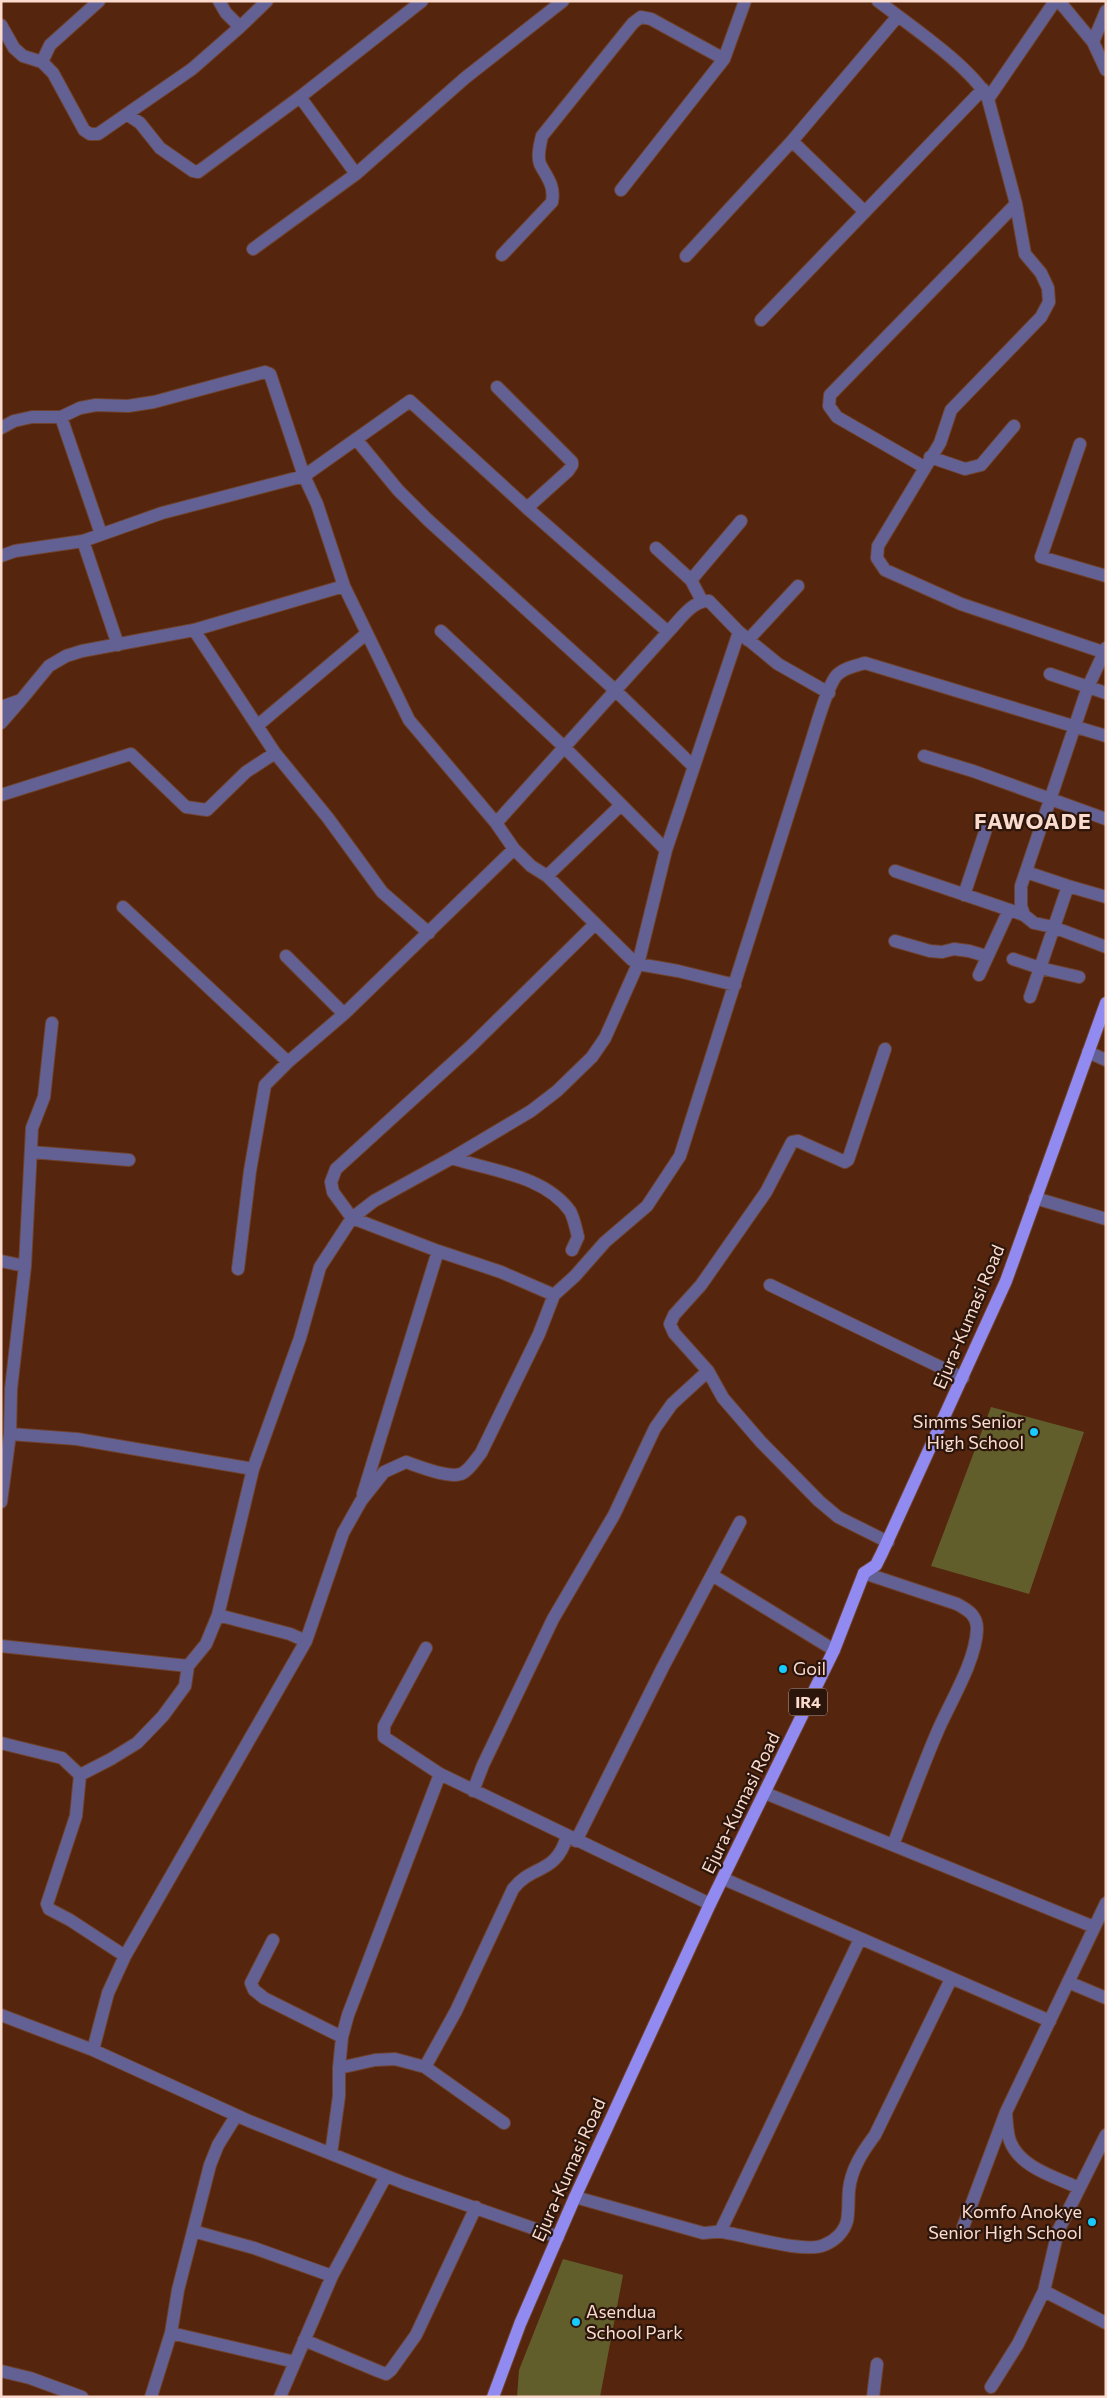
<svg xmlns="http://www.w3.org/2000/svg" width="1107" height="2398" font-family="Commissioner,sans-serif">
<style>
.green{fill:#625e2c}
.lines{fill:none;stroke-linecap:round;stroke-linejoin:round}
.minor-casing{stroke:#6f422d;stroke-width:14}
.major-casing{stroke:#6f422d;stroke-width:14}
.minor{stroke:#636194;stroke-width:12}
.major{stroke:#918af1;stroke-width:12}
.poi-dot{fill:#19cafc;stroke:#2c160c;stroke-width:2}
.labels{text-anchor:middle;stroke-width:4.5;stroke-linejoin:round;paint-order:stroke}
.shield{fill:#2c160c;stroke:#bca094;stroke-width:1}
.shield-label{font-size:16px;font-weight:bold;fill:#fadbce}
.street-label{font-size:18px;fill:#fadbce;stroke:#2c160c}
.poi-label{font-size:18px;fill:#fadbce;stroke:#2c160c;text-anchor:end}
.district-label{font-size:22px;font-weight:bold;letter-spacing:1px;fill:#fadbce;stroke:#2c160c}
</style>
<rect width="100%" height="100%" fill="#55250e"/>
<!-- green -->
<path class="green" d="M991 1407 1084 1432 1029 1594 931 1566Z
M563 2259 623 2275 600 2397H517L519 2370Z"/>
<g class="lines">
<!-- minor casing -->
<g class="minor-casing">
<path id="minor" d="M878 1C908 24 973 68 988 99L1016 204 1025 254 1041 273 1048 288 1049 302 1041 317 951 410 940 443 878 546 877 558 885 570 961 604 1106 653
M1059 1 1093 42 1106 70
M1 25 14 48 23 56 42 62 53 73 84 130 90 134H98L192 69 240 27 226 13 219 1
M240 27 267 1
M1093 42 1106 11
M42 62 50 45 99 1
M300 97 356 174
M988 99 1055 1
M128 115 140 123 160 148 193 171 198 172 300 97 422 1
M792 141 865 212
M621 190 724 59 745 1
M253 249 356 174 465 78 563 1
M502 255 552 202C555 185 547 178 540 164 537 156 540 144 542 136L633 23 641 17 651 19 724 59
M686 256 792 141 898 16
M761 320 983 89
M497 387 572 462V465L568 471 527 508
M61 417 101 534
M1 428 14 421 32 417H61L80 408 96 405 128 406 154 402 265 372 270 374 304 476 317 504 344 586 409 720 496 823 514 849 531 866 547 876 631 959 638 964 678 971 735 985
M356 439 398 490 428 520 616 691 693 766
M1080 444 1041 557 1106 576
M930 457 965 469 981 465 1014 426
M924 467 837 417 829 406 830 395 1016 204
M83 541 118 645
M656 548 691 580 702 601
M1 556 15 551 83 541 162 513 304 476 410 401 527 508 668 632
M691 580 741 521
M194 630 275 753 328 818 382 892 429 933
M441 631 563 746 666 850
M748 640 798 586
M1106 648 1088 687 1021 886V906L1024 915 1034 923 1053 927 1106 947
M1050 674 1106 693
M1 707 21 700 49 666 66 656 82 651 194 630 344 586
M1 723 21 700
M257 726 366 634
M924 756 973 771 1106 819
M1 795 131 754 186 807 207 810 246 772 275 753
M496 823 668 632C679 621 692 600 709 601L739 632 778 664 829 693
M895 871 1024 915
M1026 872 1068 886
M547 876 620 806
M964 895 987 826
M123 907 288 1062
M594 925 470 1047 336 1169 331 1182 333 1192 352 1218 438 1251 501 1272 554 1295 575 1276 605 1242 647 1206 680 1156 807 755C814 735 825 691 836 676 843 668 855 666 865 663L1106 736
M895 941 930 951 942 952 954 949 969 951 986 956
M286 956 344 1014
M1013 959 1040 968 1030 997
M979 975 1009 910
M1079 977 1040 968 1068 886 1106 897
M885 1049 848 1160 845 1162 798 1141 792 1142 766 1192 701 1285 674 1315 670 1324 674 1333 708 1371 723 1398 761 1442 819 1501 838 1517 888 1542
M1088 1052 1106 1060
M31 1152 129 1160
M452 1158C491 1171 544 1175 570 1211 574 1218 576 1229 578 1237L572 1250
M1035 1198 1106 1219
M1 1261 25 1266
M238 1269 250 1171 265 1085 288 1062 344 1014 514 849
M770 1285 963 1378
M10 1434 77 1439 253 1469
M363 1494 438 1251
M1 1502 10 1434 11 1389 25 1266 32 1128 44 1097 52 1023
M864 1573 957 1604C968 1610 977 1615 977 1629 976 1660 952 1699 939 1728 922 1767 908 1806 893 1845
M712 1575 834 1650
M218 1615 253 1469 300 1338 320 1267 352 1218 374 1201 452 1158 531 1111 557 1091 592 1057 605 1038 638 964 666 850 739 632
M1 1646 188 1666 206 1644 218 1615 290 1634 306 1641
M426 1648 384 1726V1737L440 1774 710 1904
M1 1743 62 1758 80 1775 76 1816 47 1904 49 1909 70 1920 125 1956
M440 1774 348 2015 342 2037 339 2068 375 2060 395 2059 425 2067 456 2011 513 1889C532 1864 556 1875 567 1836
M80 1775 111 1759 137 1743 163 1716 185 1686 188 1666
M473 1791 483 1765 553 1619 614 1515 655 1428 672 1404 708 1371
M765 1793 1094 1927
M576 1841 663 1667 740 1522
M724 1879 1050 2021
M273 1940 251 1983 254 1990 264 1998 342 2037
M1068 1982 1106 1998
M1 2015 93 2050 249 2121 404 2183 558 2237
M93 2050 108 1993 125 1956 306 1641 343 1533 361 1501 384 1472 406 1462C418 1466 451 1480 463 1473 470 1469 476 1459 481 1453L539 1334 554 1295
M425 2067 504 2123
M1006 2114C1007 2123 1007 2133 1010 2141 1020 2168 1056 2177 1079 2188
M331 2154 339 2096V2068
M575 2197 703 2233C709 2233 716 2231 722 2232 745 2235 805 2254 824 2245 835 2241 844 2232 847 2221 849 2211 848 2200 849 2190 851 2169 863 2151 875 2135L951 1979
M963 2227 1006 2112 1106 1903
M193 2231 254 2248 332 2276
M720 2232 860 1939
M1044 2291 1106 2323
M171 2333 295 2362
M304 2340 378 2371 386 2374 391 2370 416 2335 476 2207
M1 2371 30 2378 82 2397
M991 2387 1018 2344 1044 2291 1058 2231 1106 2135
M151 2397 171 2333 178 2290 210 2165 218 2145 236 2116
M280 2397 332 2276 386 2176
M873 2397 877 2364"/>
</g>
<!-- major casing -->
<g class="major-casing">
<path id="major" d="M493 2397 520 2324 575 2197 710 1904 834 1650 864 1573 876 1565 882 1553 1006 1281 1106 1003"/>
</g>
<!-- minor -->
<use href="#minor" class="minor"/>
<!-- major -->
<use href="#major" class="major"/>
</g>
<!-- markers -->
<g class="poi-dot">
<circle cx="1034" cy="1432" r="5"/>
<circle cx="783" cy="1669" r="5"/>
<circle cx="1092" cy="2222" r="5"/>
<circle cx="576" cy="2322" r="5"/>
</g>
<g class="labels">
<!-- shield labels -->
<rect class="shield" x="789" y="1688.5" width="38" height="27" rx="4"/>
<g class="shield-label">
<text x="808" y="1708">IR4</text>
</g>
<!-- street labels -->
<g class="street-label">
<text transform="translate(969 1317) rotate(-67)" y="6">Ejura-Kumasi Road</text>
<text transform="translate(741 1803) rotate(-64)" y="6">Ejura-Kumasi Road</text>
<text transform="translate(569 2170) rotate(-66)" y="6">Ejura-Kumasi Road</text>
</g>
<!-- poi labels -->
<g class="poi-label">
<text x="1024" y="1428">Simms Senior<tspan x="1024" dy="21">High School</tspan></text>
<text x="793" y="1675" text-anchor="start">Goil</text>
<text x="1082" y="2218">Komfo Anokye<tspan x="1082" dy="21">Senior High School</tspan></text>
<text x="586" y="2318" text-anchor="start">Asendua<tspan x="586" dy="21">School Park</tspan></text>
</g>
<!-- district labels -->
<g class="district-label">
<text x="1033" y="829">FAWOADE</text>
</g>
</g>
<!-- border -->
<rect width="1107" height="2398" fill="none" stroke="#fadbce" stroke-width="5"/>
</svg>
